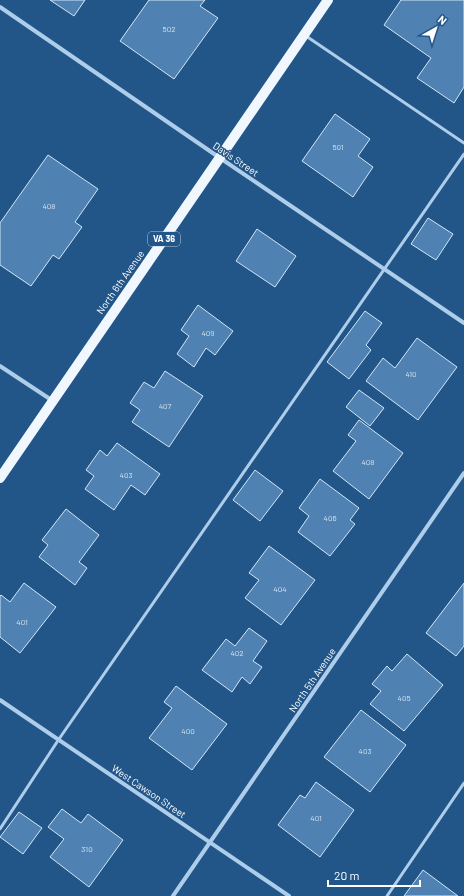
<svg xmlns="http://www.w3.org/2000/svg" width="464" height="896" font-family="Barlow,sans-serif">
<style>
.building{fill:#4f82b2;stroke:#d2e6f7}
.lines{fill:none;stroke-linecap:round;stroke-linejoin:round}
.service{stroke:#adcdea;stroke-width:3}
.minor{stroke:#adcdea;stroke-width:4}
.primary{stroke:#f1f7fe;stroke-width:10}
.labels{text-anchor:middle;stroke-width:3;stroke-linejoin:round;paint-order:stroke}
.number-label{font-size:8px;fill:#d3e0ec}
.shield{fill:#225688;stroke:#bdccdb;stroke-width:1}
.shield-label{font-size:9px;font-weight:bold;fill:#fff}
.street-label{font-size:10px;fill:#fff;stroke:#225688}
</style>
<rect width="100%" height="100%" fill="#225688"/>
<!-- building -->
<path class="building" d="M50 0H85L74 16Z
M149 0H205L200 6 218 18 174 79 120 41Z
M401 0H464V87L454 103 417 78 431 58 384 25Z
M335 114 370 139 358 156 373 167 353 197 302 161Z
M48 155 98 189 75 222 82 227 59 259 53 255 31 286 0 265V223Z
M428 218 453 234 436 260 411 244Z
M257 229 296 256 275 287 236 261Z
M198 305 233 331 215 355 206 348 194 367 177 354 189 336 181 330Z
M365 311 382 323 366 345 371 350 349 379 327 362Z
M417 338 457 367 418 420 366 381 383 358 395 368Z
M165 371 203 396 169 447 132 422 140 410 130 403 144 382 154 388Z
M359 390 384 408 370 426 346 407Z
M359 420 403 453 369 499 333 471 356 441 348 435Z
M117 443 160 474 145 495 131 485 114 510 85 489 94 476 86 470 100 450 107 456Z
M255 470 283 491 260 521 233 500Z
M320 479 359 508 350 520 355 524 330 556 298 532 309 516 299 508Z
M66 509 99 535 79 562 87 568 75 585 39 557 48 545 42 540Z
M269 546 315 580 281 625 245 598 259 580 249 573Z
M24 583 56 607 20 653 0 637V596L1 595 10 602Z
M464 583V646L456 656 426 633Z
M249 628 267 641 253 661 262 667 250 684 242 677 232 692 202 670 226 639 235 646Z
M407 654 443 685 404 731 370 704 381 691 372 684 387 666 392 671Z
M176 686 227 724 192 770 149 738 172 708 164 702Z
M361 710 406 745 370 792 324 757Z
M316 782 354 810 320 857 278 825 300 795 305 798Z
M62 809 81 823 88 814 123 840 89 887 50 857 64 839 48 827Z
M19 812 42 828 23 854 0 837Z
M423 870 458 896H404Z"/>
<g class="lines">
<!-- service -->
<path class="service" d="M306 36 464 143
M0 829 59 739 464 154
M387 896 464 783"/>
<!-- minor -->
<path class="minor" d="M0 7 220 158 464 323
M0 366 53 401
M0 700 289 896
M173 896 464 473"/>
<!-- primary -->
<path class="primary" d="M0 478 328 0"/>
</g>
<g class="labels">
<!-- number labels -->
<g class="number-label">
<text x="169" y="32">502</text>
<text x="338" y="150">501</text>
<text x="49" y="209">408</text>
<text x="208" y="336">409</text>
<text x="411" y="377">410</text>
<text x="165" y="409">407</text>
<text x="368" y="465">408</text>
<text x="126" y="478">403</text>
<text x="330" y="521">406</text>
<text x="280" y="592">404</text>
<text x="22" y="625">401</text>
<text x="237" y="656">402</text>
<text x="404" y="701">405</text>
<text x="188" y="734">400</text>
<text x="365" y="754">403</text>
<text x="316" y="821">401</text>
<text x="87" y="852">310</text>
</g>
<!-- shield labels -->
<rect class="shield" x="148" y="232" width="32" height="14" rx="3"/>
<g class="shield-label">
<text x="164" y="242">VA 36</text>
</g>
<!-- street labels -->
<g class="street-label">
<text transform="translate(236 159) rotate(34)" y="4">Davis Street</text>
<text transform="translate(120 282) rotate(-55)" y="4">North 6th Avenue</text>
<text transform="translate(312 680) rotate(-56)" y="4">North 5th Avenue</text>
<text transform="translate(149 791) rotate(34)" y="4">West Cawson Street</text>
</g>
</g>
<!-- north arrow -->
<g transform="translate(436 28) rotate(39)" stroke="#225688" stroke-width="3" paint-order="stroke">
<path d="M0-3L7 15L0 10L-7 15Z" fill="#ffffff"/>
<text y="-6" font-size="11" font-weight="bold" text-anchor="middle" fill="#ffffff">N</text>
</g>
<!-- scale -->
<path d="M328 880v6h92v-6" fill="none" stroke="#ffffff" stroke-width="2"/>
<text x="334" y="880" font-size="12" fill="#ffffff" stroke="#225688" stroke-width="3" paint-order="stroke">20 m</text>
</svg>
